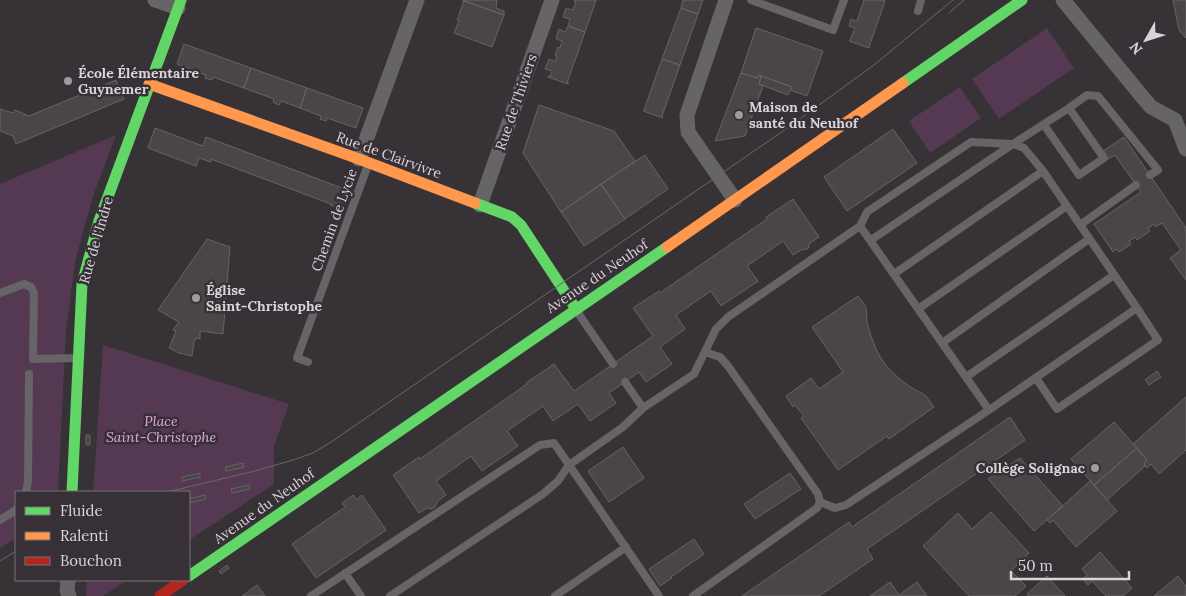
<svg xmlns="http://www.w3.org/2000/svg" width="1186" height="596" font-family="Lora,serif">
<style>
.green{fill:#553953}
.building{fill:#4a4648;stroke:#666366}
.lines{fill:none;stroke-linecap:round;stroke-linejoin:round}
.lane{stroke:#666466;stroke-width:8}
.street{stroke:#666466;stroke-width:15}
.fast{stroke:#63d668;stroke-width:11}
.slow{stroke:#ff974d;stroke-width:11}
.jam{stroke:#b3261e;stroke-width:11}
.tram{stroke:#6a6869;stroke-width:1}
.poi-dot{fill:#9f9b9f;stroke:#373137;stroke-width:2}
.labels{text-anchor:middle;stroke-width:5;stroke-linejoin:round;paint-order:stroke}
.poi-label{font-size:14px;font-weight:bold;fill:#d8d4d7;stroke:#373137;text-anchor:start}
.street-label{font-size:14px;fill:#d8d4d7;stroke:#373137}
.park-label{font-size:14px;font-style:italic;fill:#e5a6df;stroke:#373137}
</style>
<rect width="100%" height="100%" fill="#363236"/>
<!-- green -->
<path class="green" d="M1047 28 1074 68 999 119 972 79Z
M960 87 981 118 930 153 909 121Z
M116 135 93 196 75 262 66 331 58 492H16V538L0 548V184Z
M103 345 289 404 274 446V484L189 540V492H93Z
M87 580H127L103 596H86Z"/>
<!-- building -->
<path class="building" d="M462 0H497L496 8 504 11V15Z
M575 0H596L585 32 568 26 570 19 563 17 566 8 573 10 576 2H574Z
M683 0H703L698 14 681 8Z
M864 0H881L885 1 869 47V48L849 41 850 40 855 28 849 26 851 19 857 21Z
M1173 0H1186V38L1179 30Z
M464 1 504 15 492 47 454 33 459 21 457 20Z
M681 8 698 14 680 65 662 59Z
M568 26 585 32 567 83H569L568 84 548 77V76L550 77 552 71 545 69 549 59 555 62 557 56 555 55 558 47 560 48 562 41 556 39 559 29 565 32Z
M756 28 823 51 807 96 790 90 792 87 759 75 757 78 741 73Z
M184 44 251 68 244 88 213 77 212 80 205 78 206 75 177 64Z
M662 59 680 65 662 116 663 118 643 111 644 110Z
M251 68 307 88 300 108 281 101 279 105 273 102 274 99 244 88Z
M741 73 757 78 759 75 761 76 759 84 763 86 745 136 715 141Z
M761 76 792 87 788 95 759 84Z
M116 80 124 99 16 144 13 136 0 131V109L13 113 15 110 29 116Z
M307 88 363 108 356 128 327 118 326 121 320 119 321 116 300 108Z
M539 105 614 131 635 161 561 212 523 153Z
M155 128 203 146 206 137 350 191 343 210 330 205 331 204 211 159V162L199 158 196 166 148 148Z
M893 129 917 163 847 211 824 177Z
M1124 137 1186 228V280L1170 258 1181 250 1162 223 1156 227 1154 224 1148 228 1150 231 1137 240 1135 237 1129 241 1131 244 1119 252 1117 249 1113 252 1094 224 1141 192 1115 155 1108 159 1103 151Z
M645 155 668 189 625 219 601 184Z
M601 184 625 219 584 246 561 212Z
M793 199 819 237 809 244V247L807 249 801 250 793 255 783 241 747 266 758 281 721 306 711 291 676 315 685 329 660 347 672 364 646 382 639 372 609 393 616 403 590 421 578 404 553 421 543 406 507 431 518 446 482 471 471 456 436 481 446 495 437 502 435 507 431 509 427 508 419 513 393 475 419 457 420 459 527 384 526 383 554 364 574 391 613 364 653 336 633 308 659 291 660 293 767 219 766 217Z
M207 239 230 247 223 334 200 331V339L196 338 194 342 192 356 179 353 169 348 176 331 173 330 179 322 158 310Z
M858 296 866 307 867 322 871 336 876 349 882 360 889 369 902 381 912 388 925 395 934 407 889 439 887 436 838 470 801 418 804 416 795 405 793 407 786 396 811 378 819 389 843 372 812 327Z
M1157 371 1161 377 1149 385 1145 380Z
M1186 397V450L1159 474 1151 464 1147 468 1144 464 1147 460 1133 444Z
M1010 417 1025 440 867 549 873 559 819 596H742L849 522 852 527Z
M1114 422 1137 448 1094 485 1071 459Z
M86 435H90V445H86Z
M623 447 644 478 609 502 588 471Z
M1137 448 1147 460 1144 464 1145 466 1107 500 1094 485Z
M1020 458 1063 506 1034 531 988 479Z
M243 463 244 467 226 471 225 467Z
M200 473V477L182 481V477Z
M790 473 801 489 755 519 744 504Z
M1090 481 1117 511 1076 547 1053 520 1050 523 1047 520Z
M249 485 250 489 232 493 231 489Z
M205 495 206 499 189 503V499Z
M353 495 356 500 362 495 386 530 316 578 292 544 345 507 342 503Z
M991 512 1029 553 1011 571 1026 586 1015 596H969L923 546 958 513 972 529Z
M694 539 704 554 671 577 672 578 660 586 649 569Z
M1100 552 1132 588 1123 596H1106L1092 581 1088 585 1083 579 1087 575 1082 569Z
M227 565 229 568 221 574 219 571Z
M1047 576 1065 596H1028L1027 594Z
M1178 576 1186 586V596H1154Z
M890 582 899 595 917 582 927 596H870Z
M257 585 265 596H242Z"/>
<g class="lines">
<!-- lane -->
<path class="lane" d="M751 0 833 30 844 0
M918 11 921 0
M1069 108 1087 95 1098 96 1158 170 1150 175
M1080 225 1136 185
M871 240 1013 144 1069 108 1104 158 1079 175 1044 125
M894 274 1043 171
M0 293 24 284 31 287 34 293 33 359 78 358
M918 309 1067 206
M576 310 613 364
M942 343 1089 239
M308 362 297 358 368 165
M966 377 1114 275
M1036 378 1057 409 1158 340 1137 308
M625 382 643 408
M26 492 28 482 29 374
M820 502 835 508 846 505 989 410 1137 308 1043 171 1024 148 1013 144 971 142 867 212 860 226
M0 520 16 510
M345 573 361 596
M311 596 540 445 554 443 659 596
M390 596 543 494 558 481 569 465 623 427 643 408 694 374 716 329 728 317 860 226 989 410
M555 596 626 547
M693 596 817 508 820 502 818 494 728 366 720 357 705 352"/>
<!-- street -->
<path class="street" d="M155 0 178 8
M726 0 687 115 688 132 735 200
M1063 0 1140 94 1151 107 1175 120 1186 149
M359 159 417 0
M480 205 552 0
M68 580 67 590 69 596"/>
<!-- fast -->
<path class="fast" d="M903 83 1022 0
M475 203 512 217 521 225 576 309
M72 492 82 284 99 221 181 0
M189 576 667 247"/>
<!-- slow -->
<path class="slow" d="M149 84 359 159 475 203
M667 247 903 83"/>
<!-- jam -->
<path class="jam" d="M160 596 183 580"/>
<!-- tram -->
<path class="tram" d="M949 13 964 0
M167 492 255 471 293 460 313 453 331 442 786 129 874 65 953 0
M0 561 16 551"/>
</g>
<!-- markers -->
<g class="poi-dot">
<circle cx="68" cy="81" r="5"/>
<circle cx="739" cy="115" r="5"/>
<circle cx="196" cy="298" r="5"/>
<circle cx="1095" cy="468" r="5"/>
</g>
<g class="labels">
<!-- poi labels -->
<g class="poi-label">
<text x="78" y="78">École Élémentaire<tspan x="78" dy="16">Guynemer</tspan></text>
<text x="749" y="112">Maison de<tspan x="749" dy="16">santé du Neuhof</tspan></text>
<text x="206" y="295">Église<tspan x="206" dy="16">Saint-Christophe</tspan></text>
<text x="1085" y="473" text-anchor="end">Collège Solignac</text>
</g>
<!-- street labels -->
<g class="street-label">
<text transform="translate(516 102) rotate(-71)" y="5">Rue de Thiviers</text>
<text transform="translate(389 155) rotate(20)" y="5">Rue de Clairvivre</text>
<text transform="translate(334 220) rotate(-70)" y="5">Chemin de Lycie</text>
<text transform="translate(96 240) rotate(-74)" y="5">Rue de l'Indre</text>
<text transform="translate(597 276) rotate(-34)" y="5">Avenue du Neuhof</text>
<text transform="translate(264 506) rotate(-35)" y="5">Avenue du Neuhof</text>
</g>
<!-- park labels -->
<g class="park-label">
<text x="161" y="426">Place<tspan x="161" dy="16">Saint-Christophe</tspan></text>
</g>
</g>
<!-- legend -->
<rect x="15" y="491" width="175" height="90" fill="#373137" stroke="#777277"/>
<rect x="25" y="507" width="25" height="8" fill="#63d668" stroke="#777277"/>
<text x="60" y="516" font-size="15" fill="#d8d4d7">Fluide</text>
<rect x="25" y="532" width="25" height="8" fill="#ff974d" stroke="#777277"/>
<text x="60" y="541" font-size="15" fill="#d8d4d7">Ralenti</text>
<rect x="25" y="557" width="25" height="8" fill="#b3261e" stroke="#777277"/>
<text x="60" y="566" font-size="15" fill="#d8d4d7">Bouchon</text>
<!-- north arrow -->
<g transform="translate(1146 40) rotate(231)" stroke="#373137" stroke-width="4" paint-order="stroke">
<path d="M0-4L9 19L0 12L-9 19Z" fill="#d8d4d7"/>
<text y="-8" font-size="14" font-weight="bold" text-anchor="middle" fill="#d8d4d7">N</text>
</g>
<!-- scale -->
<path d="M1011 571v8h118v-8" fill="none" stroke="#d8d4d7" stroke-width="2.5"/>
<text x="1018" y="571" font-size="15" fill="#d8d4d7" stroke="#373137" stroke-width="4" paint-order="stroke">50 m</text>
</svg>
